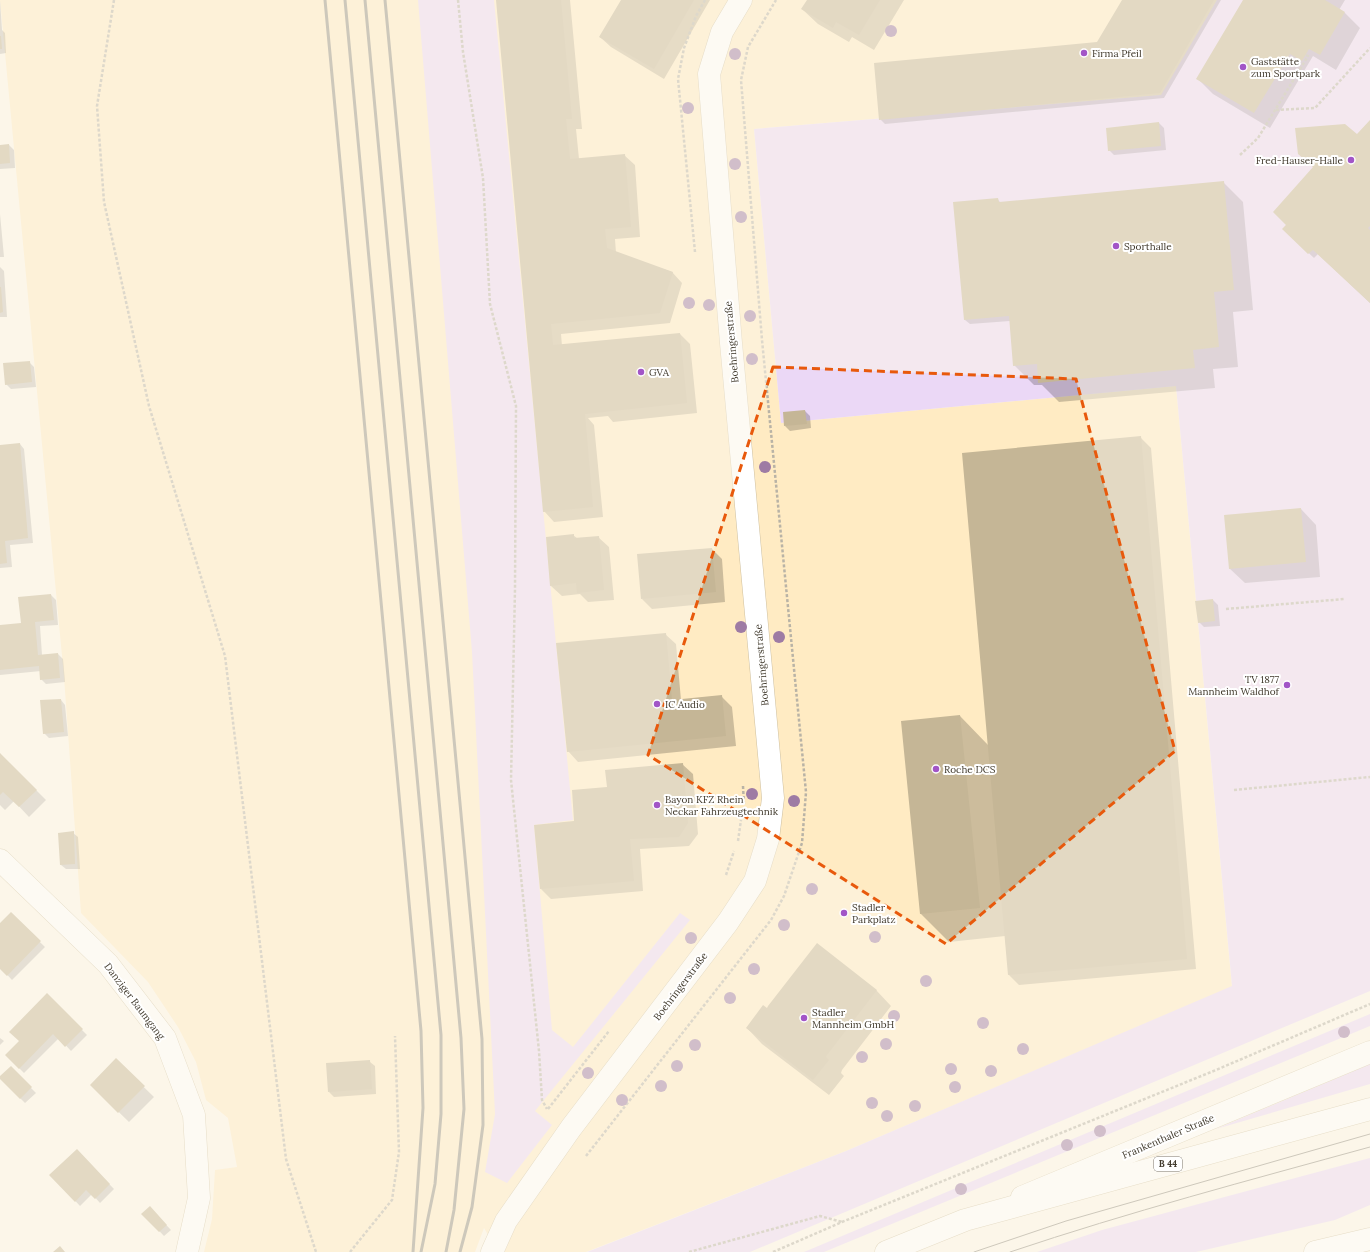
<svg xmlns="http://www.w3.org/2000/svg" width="1370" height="1252" font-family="Lora,serif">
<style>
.built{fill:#ffebc3}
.green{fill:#ebd8f6}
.shadow{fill:#0003}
.building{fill:#c5b696}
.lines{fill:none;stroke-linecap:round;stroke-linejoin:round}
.street-casing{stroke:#cfc0a0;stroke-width:23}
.secondary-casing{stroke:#cfc0a0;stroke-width:23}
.primary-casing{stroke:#cfc0a0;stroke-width:23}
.path{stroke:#b9b3a6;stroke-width:2.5;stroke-dasharray:3 2;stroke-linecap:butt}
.street{stroke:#fff;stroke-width:22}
.secondary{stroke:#fff;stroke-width:22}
.primary{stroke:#fff;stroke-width:22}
.tram{stroke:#969083;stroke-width:1}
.rail{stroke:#969083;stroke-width:3}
.tree{fill:#9e7ba4}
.marked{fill:none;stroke:#e8590c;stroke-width:3;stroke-dasharray:8 5;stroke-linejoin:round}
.poi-dot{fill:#a255c7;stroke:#fff;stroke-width:1.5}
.labels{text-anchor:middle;stroke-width:4;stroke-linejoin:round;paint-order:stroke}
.shield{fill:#fff;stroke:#7a756c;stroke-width:1}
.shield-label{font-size:9px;font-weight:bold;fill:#413a2d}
.poi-label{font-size:10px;fill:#413a2d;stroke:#fff;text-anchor:start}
.street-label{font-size:10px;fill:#413a2d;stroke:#fff}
</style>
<rect width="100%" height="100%" fill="#fcf6e9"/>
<!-- built -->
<path class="built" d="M0 0H1217L1162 95 754 129 781 423 1176 386 1232 987 846 1151 586 1252H498L484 1228 475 1252H204L212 1219 215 1170 237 1167 228 1118 206 1100 196 1062 178 1027 148 982 81 913 64 677Z"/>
<!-- green -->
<path class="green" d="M418 0H494L573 820 534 825 552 1030 573 1047 680 913 690 920 535 1111 552 1125 507 1183 485 1172 495 1114 472 652Z
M1217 0H1370V991L750 1252H587L846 1151 1232 986 1176 386 781 423 754 129 1161 95Z
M1370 1014V1026L824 1252H804Z
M1370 1064V1084L1216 1129Z
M1370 1158V1205L1335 1220 1196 1252H1037L1102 1230Z"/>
<!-- shadow -->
<path class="shadow" d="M0 0 2 30 5 33 6 53 0 54Z
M497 0H570L582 129H576L579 159 624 155 635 165 640 237 615 239 616 253 672 272 682 283 670 323 561 334 562 346 680 334 690 344 697 413 613 422 608 416 588 418 594 425 603 517 554 522 544 511Z
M622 0H710L664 79 611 47 600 37Z
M808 0H904L874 50 852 37 849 42 818 24 802 9Z
M1123 0H1221L1164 98 885 124 880 119 1098 43Z
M1245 0H1345L1339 10 1345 13 1360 28 1336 70 1313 56 1270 128 1213 94 1198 79Z
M1370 121V303L1318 254 1314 258 1283 229 1357 135Z
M1159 123 1164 128 1166 150 1114 155 1109 150Z
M9 145 14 150 15 168 0 169V146Z
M1223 182 1243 202 1253 310 1233 312 1238 367 1213 369 1215 388 1059 402 1042 385H1034L1014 365 1010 321 970 324 965 320 998 200 1001 203Z
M0 214 4 257H0Z
M0 267 4 271 7 317H0Z
M29 362 34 367 36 387 11 389 6 384Z
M805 411 810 416 811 428 790 431 785 426Z
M1141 438 1151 448 1196 969 1019 985 1009 975 1005 936 949 942 921 914 960 716 988 745Z
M20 444 24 449 33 543 10 545 12 567 0 568V446Z
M1301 509 1316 525 1320 577 1245 583 1229 568Z
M573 535 578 539 598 537 609 547 614 600 588 602 580 594 562 596 551 586Z
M712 549 722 559 725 602 652 609 642 599Z
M51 595 56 600 58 625 40 626 42 655 58 654 63 659 65 682 46 684 41 679V671L0 675V626L22 624Z
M1213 600 1218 605 1220 626 1204 627 1199 622Z
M665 634 676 644 681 700 722 697 732 707 736 746 578 762 568 751Z
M61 700 65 705 68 736 49 738 44 733Z
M0 754 46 800 29 817 14 801 5 810 0 805Z
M682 764 693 774 698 834 689 846 640 849 643 891 551 899 541 889 575 822 608 788Z
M73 833 78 837 80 869H66L61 865Z
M11 914 45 947 12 980 0 967V925Z
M876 990 891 1006 842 1070 841 1073 844 1076 829 1095 762 1044 747 1028 767 1009Z
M47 995 87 1035 71 1051 59 1038 24 1073 6 1055 20 1041Z
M0 1038 4 1041 0 1045Z
M116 1060 154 1097 129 1122 91 1085Z
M370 1062 375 1066 376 1094 334 1097 329 1092Z
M11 1068 36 1093 25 1103 0 1078Z
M77 1151 114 1189 100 1203 92 1194 80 1206 51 1175Z
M150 1208 171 1230 164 1236 143 1214Z"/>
<!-- building -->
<path class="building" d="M496 0H561L572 119H566L570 159 625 154 631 227 605 229 607 248 673 272 660 313 551 324 553 345 680 333 687 403 585 414 593 507 543 512Z
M621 0H694L654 69 599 37Z
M807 0H880L859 35 836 22 833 28 801 9Z
M1122 0H1214L1160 93 879 120 874 63 1097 42Z
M1243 0H1325L1345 12 1320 55 1309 49 1302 61 1290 54 1254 113 1196 79Z
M0 36H1L2 49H0Z
M1370 120V226L1368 228 1370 230V303L1313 250 1308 254 1282 229 1286 225 1273 212 1313 167 1298 154 1295 128 1345 124 1357 134Z
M1159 122 1161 146 1108 151 1106 128Z
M9 144 10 163 0 164V145Z
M1224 181 1234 290 1214 292 1219 347 1193 350 1195 368 1038 383 1037 364 1013 366 1009 316 964 320 953 202 998 198 999 202Z
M0 287H1L3 312 0 313Z
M30 361 32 382 5 385 3 363Z
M805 410 807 424 784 426 783 412Z
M1141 436 1187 959 1008 975 962 453Z
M20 443 28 538 5 541 7 563 0 564V445Z
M1301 508 1306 562 1229 569 1224 515Z
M574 534V538L599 536 604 590 577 593 576 583 550 586 546 537Z
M712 548 716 592 641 599 637 554Z
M51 594 54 620 35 622 38 655 58 653 60 678 40 680 39 666 0 670V625L21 623 18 597Z
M1213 599 1215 621 1198 623 1195 601Z
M666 633 672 700 722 695 726 736 567 752 556 643Z
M61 699 64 732 43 734 40 700Z
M960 715 980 908 920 914 901 721Z
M0 753 37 790 19 807 3 792 0 795Z
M683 763 688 823 679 837 630 839 634 881 540 889 534 825 574 821 572 790 607 787 605 770Z
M74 831 75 864 60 865 58 833Z
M11 912 41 941 7 976 0 969V923Z
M817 943 877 990 827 1055 826 1057 829 1060 813 1080 746 1028 763 1005 767 1008 768 1006Z
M47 993 83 1029 65 1047 53 1034 19 1069 5 1055 19 1041 9 1032Z
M116 1058 145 1086 118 1113 90 1085Z
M370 1060 372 1089 328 1092 326 1063Z
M11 1066 32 1087 20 1099 0 1079V1076Z
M77 1149 110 1184 95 1199 86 1190 75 1202 49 1175Z
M150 1206 167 1225 159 1232 141 1214Z
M60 1246 65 1252H53Z"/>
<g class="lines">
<!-- street casing -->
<g class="street-casing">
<path id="street" d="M0 860 108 964 165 1038 194 1115 199 1198 187 1252
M492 1252 506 1221 571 1128 728 922 755 881 768 839 773 798 731 343 709 74 722 32 741 0"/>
</g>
<!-- secondary casing -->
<g class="secondary-casing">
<path id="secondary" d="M1022 1197 1370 1052"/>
</g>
<!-- primary casing -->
<g class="primary-casing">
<path id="primary" d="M886 1252 965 1220 1370 1109
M1315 1252 1370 1239"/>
</g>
<!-- path -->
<path class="path" d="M114 0 97 106 104 202 149 406 225 656 286 1159 316 1252
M458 0 463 52 483 178 490 304 516 406 515 589 511 780 539 1051 542 1100 547 1109
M1276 110 1315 108 1370 48
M1240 155 1258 138 1308 56 1306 55
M695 252 678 79 684 48 696 16 705 0
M1226 609 1344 599
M743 786 744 805
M1234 790 1370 777
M738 841 741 820
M726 875 734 851
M548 1109 609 1031
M586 1156 771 920 784 896 802 843 806 792 762 340 741 80 748 47 776 0
M350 1252 392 1200 399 1152 395 1036
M689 1252 820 1216 842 1222
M773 1252 842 1222 1216 1070 1370 1004"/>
<!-- street -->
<use href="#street" class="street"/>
<!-- secondary -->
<use href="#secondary" class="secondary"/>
<!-- primary -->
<use href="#primary" class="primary"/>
<!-- tram -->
<path class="tram" d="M974 1252 1066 1221 1370 1134
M1010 1252C1129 1212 1250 1180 1370 1147"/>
<!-- rail -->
<path class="rail" d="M325 0 421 1031 423 1108 413 1252
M345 0 441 1035V1114L435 1184 421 1252
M365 0 461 1038 464 1109 454 1210 446 1252
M385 0 482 1039 483 1125 472 1207 460 1252"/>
</g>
<!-- trees -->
<g class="tree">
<circle cx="891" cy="31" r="6"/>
<circle cx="735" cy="54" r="6"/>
<circle cx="688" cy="108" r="6"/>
<circle cx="735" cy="164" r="6"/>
<circle cx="741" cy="217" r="6"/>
<circle cx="689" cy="303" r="6"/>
<circle cx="709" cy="305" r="6"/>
<circle cx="750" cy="316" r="6"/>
<circle cx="752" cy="359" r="6"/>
<circle cx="765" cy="467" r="6"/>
<circle cx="741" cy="627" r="6"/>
<circle cx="779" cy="637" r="6"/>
<circle cx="752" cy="794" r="6"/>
<circle cx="794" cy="801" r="6"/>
<circle cx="812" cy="889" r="6"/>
<circle cx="784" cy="925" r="6"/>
<circle cx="875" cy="937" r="6"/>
<circle cx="691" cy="938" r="6"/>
<circle cx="754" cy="969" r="6"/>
<circle cx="926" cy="981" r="6"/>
<circle cx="730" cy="998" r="6"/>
<circle cx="894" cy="1016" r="6"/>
<circle cx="983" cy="1023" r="6"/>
<circle cx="1344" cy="1032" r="6"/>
<circle cx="886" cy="1044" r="6"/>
<circle cx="695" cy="1045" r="6"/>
<circle cx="1023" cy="1049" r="6"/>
<circle cx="862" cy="1057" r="6"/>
<circle cx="677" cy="1066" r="6"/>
<circle cx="951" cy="1069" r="6"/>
<circle cx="991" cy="1071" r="6"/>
<circle cx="588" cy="1073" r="6"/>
<circle cx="661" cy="1086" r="6"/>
<circle cx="955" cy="1087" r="6"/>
<circle cx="622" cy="1100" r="6"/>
<circle cx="872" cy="1103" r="6"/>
<circle cx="915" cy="1106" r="6"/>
<circle cx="887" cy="1116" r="6"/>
<circle cx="1100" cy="1131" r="6"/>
<circle cx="1067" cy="1145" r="6"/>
<circle cx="961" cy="1189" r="6"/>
</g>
<!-- marked area -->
<path d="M0 0H1370V1252H0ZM773 367 1076 379 1175 751 946 944 648 755Z" fill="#fcf6e9" fill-opacity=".55" fill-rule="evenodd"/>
<path class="marked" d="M773 367 1076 379 1175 751 946 944 648 755Z"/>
<!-- markers -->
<g class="poi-dot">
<circle cx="1084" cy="53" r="4"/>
<circle cx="1243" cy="67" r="4"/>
<circle cx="1351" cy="160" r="4"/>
<circle cx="1116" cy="246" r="4"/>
<circle cx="641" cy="372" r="4"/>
<circle cx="1287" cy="685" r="4"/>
<circle cx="657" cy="704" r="4"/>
<circle cx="936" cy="769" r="4"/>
<circle cx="657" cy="805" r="4"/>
<circle cx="844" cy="913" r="4"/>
<circle cx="804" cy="1018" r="4"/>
</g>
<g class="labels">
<!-- shield labels -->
<rect class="shield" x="1154" y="1157" width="28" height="14" rx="3"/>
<g class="shield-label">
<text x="1168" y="1167">B 44</text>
</g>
<!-- poi labels -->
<g class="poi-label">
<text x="1092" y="57">Firma Pfeil</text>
<text x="1251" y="65">Gaststätte<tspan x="1251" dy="12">zum Sportpark</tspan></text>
<text x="1343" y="164" text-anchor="end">Fred-Hauser-Halle</text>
<text x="1124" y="250">Sporthalle</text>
<text x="649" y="376">GVA</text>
<text x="1279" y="683" text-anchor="end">TV 1877<tspan x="1279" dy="12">Mannheim Waldhof</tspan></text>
<text x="665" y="708">IC Audio</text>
<text x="944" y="773">Roche DCS</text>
<text x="665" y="803">Bayon KFZ Rhein<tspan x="665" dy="12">Neckar Fahrzeugtechnik</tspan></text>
<text x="852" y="911">Stadler<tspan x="852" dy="12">Parkplatz</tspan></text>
<text x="812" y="1016">Stadler<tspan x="812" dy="12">Mannheim GmbH</tspan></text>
</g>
<!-- street labels -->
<g class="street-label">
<text transform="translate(731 342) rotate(-95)" y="4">Boehringerstraße</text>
<text transform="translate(761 665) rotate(-95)" y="4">Boehringerstraße</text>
<text transform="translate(680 986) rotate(-53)" y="4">Boehringerstraße</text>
<text transform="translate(135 1001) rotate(53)" y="4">Danziger Baumgang</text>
<text transform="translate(1168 1136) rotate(-23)" y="4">Frankenthaler Straße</text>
</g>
</g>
</svg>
